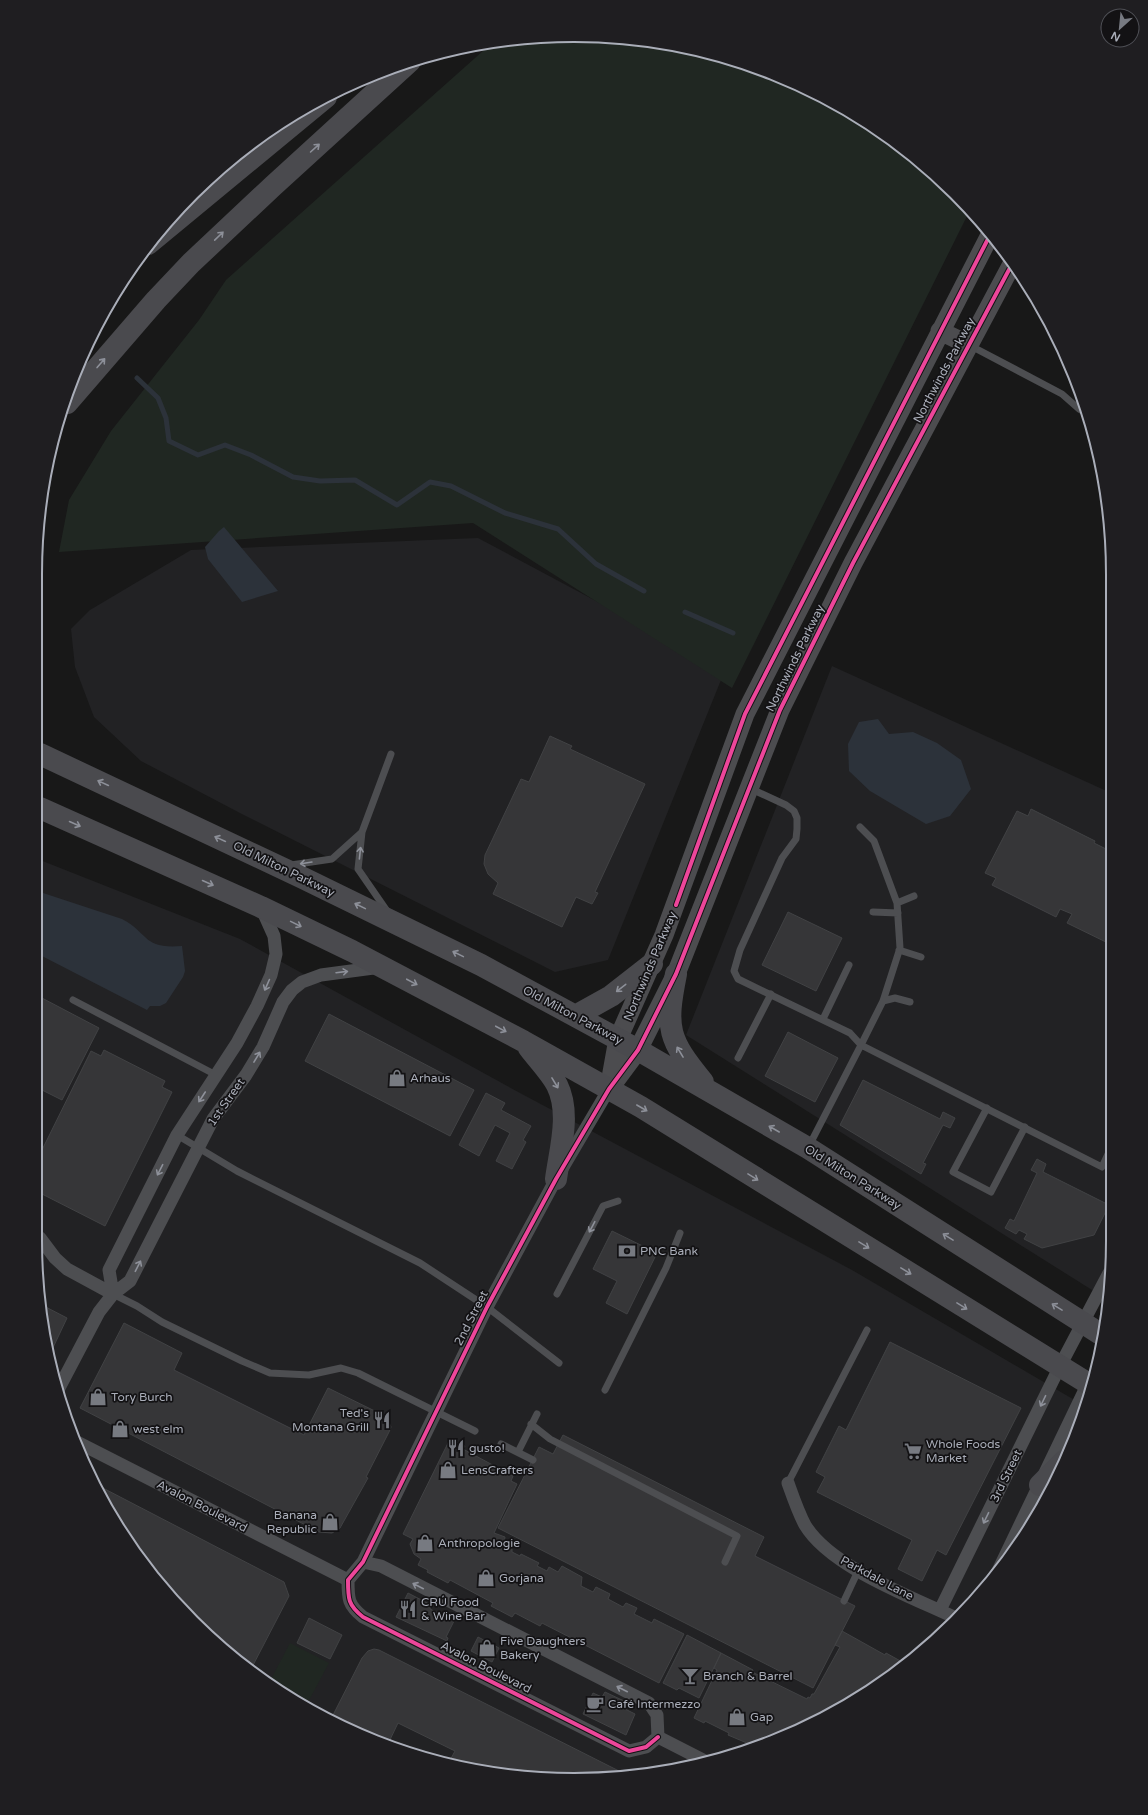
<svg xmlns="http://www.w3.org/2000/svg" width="1148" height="1815" font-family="'Varela Round',sans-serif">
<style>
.built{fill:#222224}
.green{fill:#202722}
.water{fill:#2c323a}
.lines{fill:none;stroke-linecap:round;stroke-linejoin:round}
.stream{stroke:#2c323a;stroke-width:5}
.building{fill:#363638;stroke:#414244}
.lane{stroke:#4d4e51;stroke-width:7}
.street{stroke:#4d4e51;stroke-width:13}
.secondary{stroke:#4c4c4f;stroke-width:19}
.highway{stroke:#4a4a4e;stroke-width:22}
.cycleway-casing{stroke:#131214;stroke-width:6}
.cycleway{stroke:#ed469a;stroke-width:4}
.oneway{stroke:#8d9099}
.oneway2{stroke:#8e919a}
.labels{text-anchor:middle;stroke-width:3.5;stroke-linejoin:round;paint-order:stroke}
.street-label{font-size:12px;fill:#aaaeb9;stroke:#131214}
.poi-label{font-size:12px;fill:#aaaeb9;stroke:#131214;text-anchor:start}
.rim{fill:none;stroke:#aaaeb9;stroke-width:2}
</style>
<rect width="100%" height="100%" fill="#181818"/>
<!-- built -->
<path class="built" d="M478 538 725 670 608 960 555 972 240 813 141 761 94 717 75 667 71 629 90 610 191 550Z
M832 666 1111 793 1108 1300 686 1035Z
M40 860 240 939 520 1093 852 1270 1083 1405 1072 1447 1001 1569 930 1646 874 1689 812 1725 714 1762 574 1780 469 1770 401 1751 335 1724 246 1669 193 1622 126 1541 64 1414 40 1312Z"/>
<!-- green -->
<path class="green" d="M609 36 714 53 813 91 902 147 970 210 732 688 473 523 59 552 69 500 111 431 199 320 226 280 493 42 504 40Z
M290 1643 329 1663 306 1706 269 1683Z"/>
<!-- water -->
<path class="water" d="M224 527 278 591 242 602 208 559 205 547 219 531Z
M878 719 889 734 913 732 937 743 961 760 971 789 950 816 926 824 870 791 849 771 848 744 859 722Z
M40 892 122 919C150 934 142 949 182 946L185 971 183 977 166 1003 160 1006H150L147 1010 40 955Z"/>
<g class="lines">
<!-- stream -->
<path class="stream" d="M137 378 158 398 166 418 169 441 198 455 225 445 251 455 293 477 320 481 355 480 397 505 430 482 451 486 505 513 558 529 596 564 644 591
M685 612 733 633"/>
</g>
<!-- building -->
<path class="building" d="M550 736 572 746 570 749 645 784 595 892 598 893 592 904 576 897 562 927 493 894 498 883 488 874 484 864 485 855 521 779 529 782Z
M1031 809 1095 841 1094 843 1106 849V847L1110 849V944L1067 923 1072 914 1060 909 1056 917 992 885 996 878 985 873 1017 811 1028 816Z
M788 912 842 938 816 991 762 965Z
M40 997 99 1028 62 1100 40 1089Z
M329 1014 474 1090 450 1136 305 1061Z
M788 1032 838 1058 815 1102 765 1076Z
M104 1050 165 1081 162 1087 172 1092 105 1226 40 1193V1154L91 1051 101 1056Z
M863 1080 940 1119 943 1112 955 1118 950 1128 943 1125 923 1163 926 1164 921 1174 840 1125Z
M486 1093 505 1103 501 1110 531 1126 523 1140 526 1142 512 1169 496 1161 510 1133 495 1125 479 1156 459 1145Z
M1037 1159 1046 1164 1043 1172 1109 1205 1094 1235 1042 1248 1024 1239 1027 1234 1019 1230 1016 1234 1005 1228 1010 1219 1014 1221 1037 1173 1031 1170Z
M612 1231 657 1253 627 1314 606 1303 617 1281 593 1269Z
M40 1304 67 1318 50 1354 40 1312Z
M124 1323 182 1353 174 1370 304 1435 328 1388 387 1417 391 1427 389 1432 366 1477 368 1478 340 1528 332 1533 319 1532 80 1408Z
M890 1342 1021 1408 946 1555 937 1550 922 1581 898 1569 912 1540 817 1492 825 1477 816 1472 839 1426 846 1430Z
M563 1435 764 1537 755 1556 855 1606 813 1688 498 1528 539 1447 553 1454Z
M450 1439 465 1446 463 1449 513 1476 511 1481 517 1484 494 1533 505 1537 504 1543 512 1548V1552L520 1556 521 1554 539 1563 537 1566 547 1571 549 1567 558 1572 562 1566 582 1577 581 1586 593 1592 596 1587 610 1594 608 1599 623 1607 626 1603 637 1608 634 1614 652 1623 654 1619 684 1634 659 1683 542 1623 540 1626 515 1613 512 1617 491 1606 493 1603 450 1580 448 1583 427 1572 428 1570 418 1565 421 1559 414 1554 410 1544 413 1539 403 1534Z
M99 1486 284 1582 289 1596 250 1671 193 1622 126 1541Z
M408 1593 431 1605 430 1609 454 1621 446 1637 448 1638 447 1641 396 1617Z
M309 1618 342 1635 330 1659 297 1643Z
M842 1631 885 1655 886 1653 904 1663 901 1668 874 1689 812 1725 754 1746 728 1735 729 1733 705 1721 704 1723 694 1718 717 1670 714 1668 721 1653 753 1670 752 1672 807 1699 808 1697 810 1698 812 1694H814L840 1647 835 1645Z
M687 1635 721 1653 699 1698 679 1688 677 1690 663 1683Z
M478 1637 499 1648 492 1662 471 1651Z
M374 1649 379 1650 621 1772 620 1774 574 1780 495 1772 483 1766 480 1771 469 1770 448 1764 455 1751 398 1723 387 1746 335 1724 330 1721 362 1658 368 1651Z
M605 1692 624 1701 621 1707 635 1714 626 1735 583 1714 593 1693 602 1697Z"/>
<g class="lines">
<!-- lane -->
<path class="lane" d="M969 345 1062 394 1079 409 1086 413
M749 788 786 805 794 811 797 818V829L796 839 782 858 740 950 734 971 738 979 850 1033 861 1045 809 1146
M860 827 874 841 897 903 900 948 883 1001 861 1045 1102 1167 1109 1152
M291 865 332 859 362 832
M897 903 914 896
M387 911 358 869 362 832 391 754
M873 912 898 913
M899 950 921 957
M73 1000 216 1075
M883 1001 895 998 910 1002
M823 1019 849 965
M738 1058 771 994
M987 1108 953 1172 991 1192 1025 1127
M177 1135 237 1171 420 1263 487 1307 559 1363
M113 1294 137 1306 162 1322 242 1361 270 1373 309 1375 341 1368 358 1373 475 1431
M557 1294 603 1206 618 1201
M605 1390 666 1268 680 1233
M531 1424 550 1439 737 1536 725 1562
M501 1444 533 1460
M518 1452 537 1414
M788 1483 867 1330
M844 1601 858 1571"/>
<!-- street -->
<path class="street" d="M609 1089 556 1179 487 1307 363 1562 348 1580C348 1599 348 1605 363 1617L629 1751 646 1747 658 1737
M40 1238 55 1258 67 1269 113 1294
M113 1294 109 1270 177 1135 237 1043 257 1006 271 975 276 954 274 936 261 907
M58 1390 99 1312 113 1294 130 1281 213 1119 246 1075 263 1047 283 1002 292 990 302 982 321 975 381 967
M77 1442 348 1580
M788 1483C793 1497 798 1512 805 1525 830 1567 912 1597 956 1618
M363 1562 381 1566 649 1703 657 1715 658 1737
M996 1575 1090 1379
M940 1610 1060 1366 1109 1273
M658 1737 707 1762"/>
<!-- secondary -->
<path class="secondary" d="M940 331 969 345
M612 1085 638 1050 676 974 780 710 853 563 1011 266
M609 1089 618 1039 664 935 745 714 990 235"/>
<!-- highway -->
<path class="highway" d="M148 244 326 97
M67 403 156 300 191 263 273 186 410 61
M40 754 303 878 481 965 638 1050 808 1148 1102 1335
M40 808 261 907 352 951 523 1041 641 1107 1089 1384
M676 974C665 1029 668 1039 703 1082
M575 1016 611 996 652 964
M529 1048C538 1060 550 1072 557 1085 571 1113 560 1149 556 1179
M1040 1485 1064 1461"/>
<!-- cycleway casing -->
<g class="cycleway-casing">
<path id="cycleway" d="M676 905 745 714 990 235
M658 1737 646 1747 629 1751 363 1617C348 1605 348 1599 348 1580L363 1562 487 1307 556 1179 609 1089 638 1050 676 974 780 710 853 563 1011 266"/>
</g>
<!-- cycleway -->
<use href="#cycleway" class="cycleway"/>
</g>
<!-- one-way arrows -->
<defs><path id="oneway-shaft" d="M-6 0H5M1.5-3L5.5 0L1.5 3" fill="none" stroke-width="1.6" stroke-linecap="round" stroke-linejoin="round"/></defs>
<g class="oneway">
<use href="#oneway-shaft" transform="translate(315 148) rotate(-42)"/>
<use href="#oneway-shaft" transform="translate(219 236) rotate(-44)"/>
<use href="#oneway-shaft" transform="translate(101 363) rotate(-49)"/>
<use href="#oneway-shaft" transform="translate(103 783) rotate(-155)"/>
<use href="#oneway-shaft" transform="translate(75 824) rotate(24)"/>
<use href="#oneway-shaft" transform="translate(220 839) rotate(-155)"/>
<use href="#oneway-shaft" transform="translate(208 883) rotate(24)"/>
<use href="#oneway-shaft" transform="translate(360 906) rotate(-154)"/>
<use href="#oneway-shaft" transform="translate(296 924) rotate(26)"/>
<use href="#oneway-shaft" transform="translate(458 954) rotate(-154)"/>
<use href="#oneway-shaft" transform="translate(412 982) rotate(28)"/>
<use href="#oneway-shaft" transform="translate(621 988) rotate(142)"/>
<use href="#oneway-shaft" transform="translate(501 1029) rotate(28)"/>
<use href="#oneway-shaft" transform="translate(680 1052) rotate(-121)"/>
<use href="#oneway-shaft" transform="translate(555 1083) rotate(59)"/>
<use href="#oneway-shaft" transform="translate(642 1108) rotate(30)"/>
<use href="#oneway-shaft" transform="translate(774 1129) rotate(-150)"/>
<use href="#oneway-shaft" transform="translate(753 1177) rotate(32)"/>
<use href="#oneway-shaft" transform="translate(948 1237) rotate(-148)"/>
<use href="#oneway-shaft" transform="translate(864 1245) rotate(32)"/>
<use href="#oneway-shaft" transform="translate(906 1271) rotate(31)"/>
<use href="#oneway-shaft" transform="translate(962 1306) rotate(32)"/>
<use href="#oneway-shaft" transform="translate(1057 1307) rotate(-148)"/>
</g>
<g class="oneway2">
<use href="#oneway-shaft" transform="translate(360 853) rotate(-84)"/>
<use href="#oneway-shaft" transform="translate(306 863) rotate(171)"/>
<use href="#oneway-shaft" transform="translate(342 972) rotate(-7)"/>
<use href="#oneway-shaft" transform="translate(267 985) rotate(114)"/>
<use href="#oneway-shaft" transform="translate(257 1057) rotate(-59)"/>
<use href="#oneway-shaft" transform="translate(202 1097) rotate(123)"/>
<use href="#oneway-shaft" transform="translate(160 1170) rotate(117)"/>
<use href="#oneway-shaft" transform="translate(592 1227) rotate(118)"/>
<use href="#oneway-shaft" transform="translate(138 1266) rotate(-63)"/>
<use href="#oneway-shaft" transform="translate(1043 1401) rotate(116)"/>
<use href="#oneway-shaft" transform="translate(986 1518) rotate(116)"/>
<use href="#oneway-shaft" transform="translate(418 1586) rotate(-153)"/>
<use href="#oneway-shaft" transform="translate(622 1689) rotate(-153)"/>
</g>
<!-- icons -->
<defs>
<g id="shop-bare" transform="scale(1.38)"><path d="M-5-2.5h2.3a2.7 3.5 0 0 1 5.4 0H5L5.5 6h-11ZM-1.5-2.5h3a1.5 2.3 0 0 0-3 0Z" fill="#777a81" stroke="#131214" stroke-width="2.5" paint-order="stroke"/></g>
<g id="bank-bare" transform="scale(1.38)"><path d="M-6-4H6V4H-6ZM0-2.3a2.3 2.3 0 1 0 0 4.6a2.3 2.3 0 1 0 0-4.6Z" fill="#777a81" stroke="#131214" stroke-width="2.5" paint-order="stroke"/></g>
<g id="restaurant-bare" transform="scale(1.38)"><path d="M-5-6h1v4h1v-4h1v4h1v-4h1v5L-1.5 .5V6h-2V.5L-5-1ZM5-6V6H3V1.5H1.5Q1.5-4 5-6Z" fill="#777a81" stroke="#131214" stroke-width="2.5" paint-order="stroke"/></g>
<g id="supermarket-bare" transform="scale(1.38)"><path d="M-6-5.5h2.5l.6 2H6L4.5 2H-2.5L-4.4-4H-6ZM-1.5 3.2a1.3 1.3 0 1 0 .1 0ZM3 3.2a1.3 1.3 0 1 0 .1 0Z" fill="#777a81" stroke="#131214" stroke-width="2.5" paint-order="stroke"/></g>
<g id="bar-bare" transform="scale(1.38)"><path d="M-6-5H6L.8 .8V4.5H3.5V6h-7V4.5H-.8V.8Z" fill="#777a81" stroke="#131214" stroke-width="2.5" paint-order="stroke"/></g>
<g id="cafe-bare" transform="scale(1.38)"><path d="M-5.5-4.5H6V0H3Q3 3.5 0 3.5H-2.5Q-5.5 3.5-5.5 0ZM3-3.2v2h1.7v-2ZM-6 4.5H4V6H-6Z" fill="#777a81" stroke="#131214" stroke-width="2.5" paint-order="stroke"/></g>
</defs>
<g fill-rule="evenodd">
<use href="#shop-bare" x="397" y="1078"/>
<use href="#bank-bare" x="627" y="1251"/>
<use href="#shop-bare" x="98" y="1397"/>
<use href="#restaurant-bare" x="382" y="1420"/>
<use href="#shop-bare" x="120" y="1429"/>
<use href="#restaurant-bare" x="456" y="1448"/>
<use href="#supermarket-bare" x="913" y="1451"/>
<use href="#shop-bare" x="448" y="1470"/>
<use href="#shop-bare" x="330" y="1522"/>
<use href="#shop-bare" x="425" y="1543"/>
<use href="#shop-bare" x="486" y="1578"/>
<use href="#restaurant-bare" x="408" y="1609"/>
<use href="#shop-bare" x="487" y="1648"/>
<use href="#bar-bare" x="690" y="1676"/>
<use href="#cafe-bare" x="595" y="1704"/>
<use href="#shop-bare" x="737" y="1717"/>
</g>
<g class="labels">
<!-- street labels -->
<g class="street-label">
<text transform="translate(944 370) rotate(-62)" y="4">Northwinds Parkway</text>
<text transform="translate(795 658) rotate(-64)" y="4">Northwinds Parkway</text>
<text transform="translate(284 869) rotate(26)" y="4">Old Milton Parkway</text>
<text transform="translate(650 966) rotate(-67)" y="4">Northwinds Parkway</text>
<text transform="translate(573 1015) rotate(28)" y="4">Old Milton Parkway</text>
<text transform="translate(226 1102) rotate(-55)" y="4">1st Street</text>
<text transform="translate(853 1177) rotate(32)" y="4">Old Milton Parkway</text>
<text transform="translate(471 1318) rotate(-63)" y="4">2nd Street</text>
<text transform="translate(1006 1476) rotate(-64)" y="4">3rd Street</text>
<text transform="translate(202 1506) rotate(27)" y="4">Avalon Boulevard</text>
<text transform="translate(877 1578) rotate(28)" y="4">Parkdale Lane</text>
<text transform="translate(486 1667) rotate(27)" y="4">Avalon Boulevard</text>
</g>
<!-- poi labels -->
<g class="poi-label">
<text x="410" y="1082">Arhaus</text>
<text x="640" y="1255">PNC Bank</text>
<text x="111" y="1401">Tory Burch</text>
<text x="369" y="1417" text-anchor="end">Ted's<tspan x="369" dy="14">Montana Grill</tspan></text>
<text x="133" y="1433">west elm</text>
<text x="926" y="1448">Whole Foods<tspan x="926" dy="14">Market</tspan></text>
<text x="469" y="1452">gusto!</text>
<text x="461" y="1474">LensCrafters</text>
<text x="317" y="1519" text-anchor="end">Banana<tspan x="317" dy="14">Republic</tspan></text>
<text x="438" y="1547">Anthropologie</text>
<text x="499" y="1582">Gorjana</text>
<text x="421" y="1606">CRÚ Food<tspan x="421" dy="14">&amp; Wine Bar</tspan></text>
<text x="500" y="1645">Five Daughters<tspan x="500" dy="14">Bakery</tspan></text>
<text x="703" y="1680">Branch &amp; Barrel</text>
<text x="608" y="1708">Café Intermezzo</text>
<text x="750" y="1721">Gap</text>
</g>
</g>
<!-- crop -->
<path d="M0 0H1148V1815H0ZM574 42H574A532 532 0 0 1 1106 574V1241A532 532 0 0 1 574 1773H574A532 532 0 0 1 42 1241V574A532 532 0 0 1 574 42Z" fill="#1f1e21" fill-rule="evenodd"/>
<path class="rim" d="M574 42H574A532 532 0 0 1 1106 574V1241A532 532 0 0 1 574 1773H574A532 532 0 0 1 42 1241V574A532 532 0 0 1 574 42Z"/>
<!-- north arrow -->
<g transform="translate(1120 28) rotate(207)"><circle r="19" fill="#131214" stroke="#4f5056"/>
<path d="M0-3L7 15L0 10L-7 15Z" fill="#777a81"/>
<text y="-6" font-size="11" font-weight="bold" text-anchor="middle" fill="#aaaeb9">N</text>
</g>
</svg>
